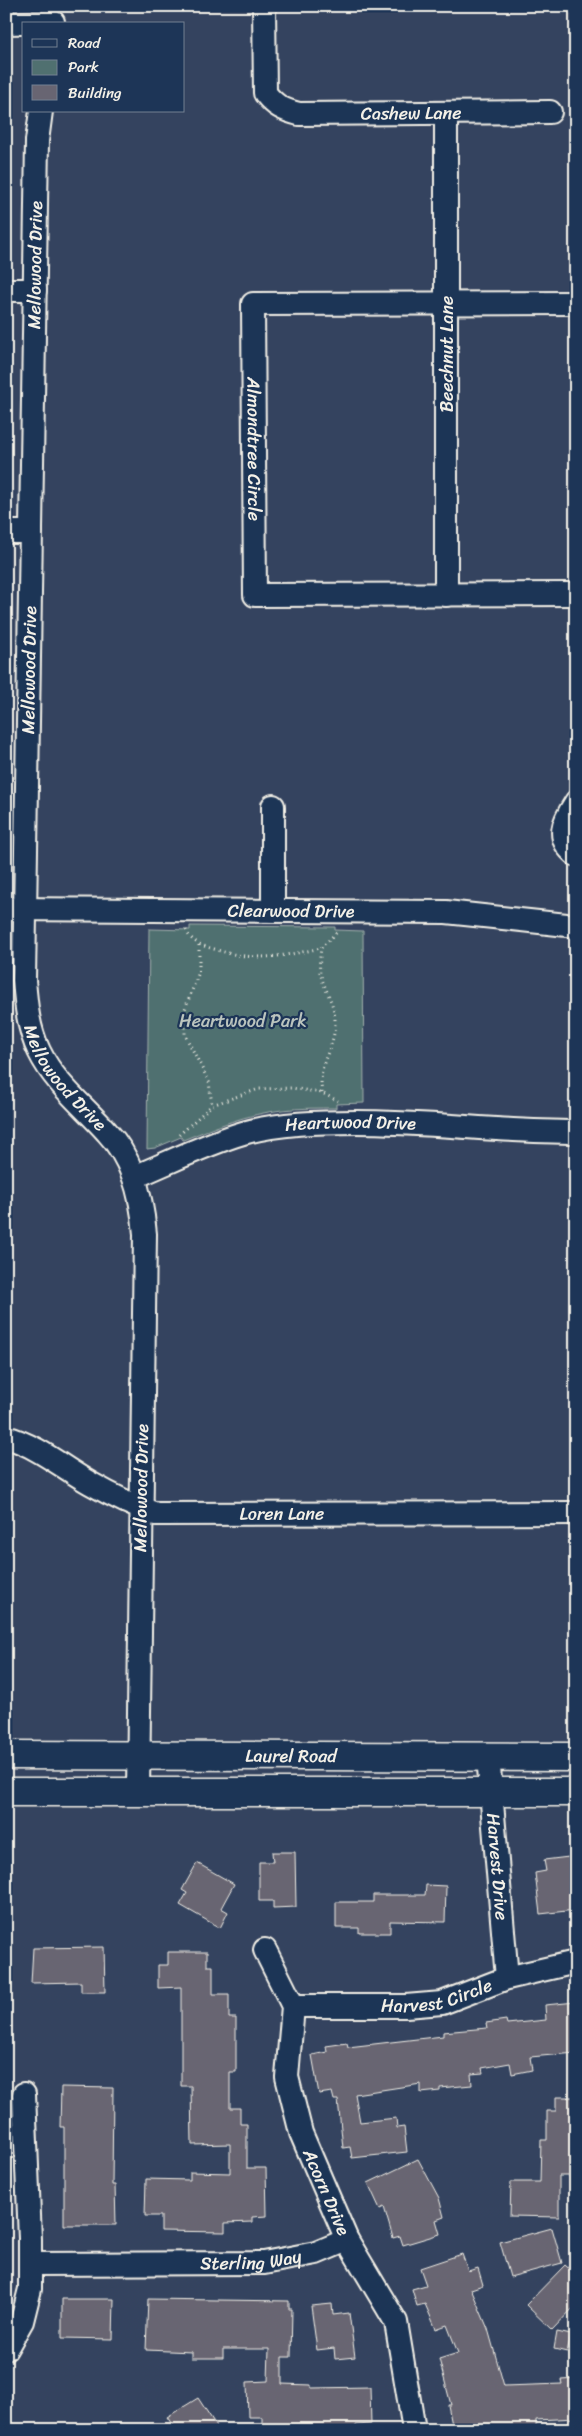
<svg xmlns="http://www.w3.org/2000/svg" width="582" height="2436" font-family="Sriracha,sans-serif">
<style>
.green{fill:#507070;stroke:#a2b0ac}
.building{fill:#686572;stroke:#f4f1e8}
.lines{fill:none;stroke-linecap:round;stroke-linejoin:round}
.minor-casing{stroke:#f4f1e8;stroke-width:26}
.major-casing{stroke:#f4f1e8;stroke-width:31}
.path{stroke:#f4f1e8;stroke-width:3;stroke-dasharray:1 4;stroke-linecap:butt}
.minor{stroke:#1d3557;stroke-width:22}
.major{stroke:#1d3557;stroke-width:28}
.labels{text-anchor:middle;stroke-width:4.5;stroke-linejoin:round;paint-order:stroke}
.street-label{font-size:18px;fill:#f4f1e8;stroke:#1d3557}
.park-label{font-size:18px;fill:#bbc4be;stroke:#1d3557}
</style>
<rect width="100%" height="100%" fill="#34435f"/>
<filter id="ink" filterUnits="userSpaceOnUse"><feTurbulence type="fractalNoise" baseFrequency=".02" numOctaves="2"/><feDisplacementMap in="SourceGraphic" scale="10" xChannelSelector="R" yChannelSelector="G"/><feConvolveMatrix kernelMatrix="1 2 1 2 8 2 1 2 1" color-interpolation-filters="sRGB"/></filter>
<g filter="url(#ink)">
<!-- green -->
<path class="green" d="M190 926 335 927V930L363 931 364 1103 336 1104V1108C318 1108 300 1108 282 1110 247 1114 215 1127 183 1140L181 1137 155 1148 147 1149 149 929 190 930Z"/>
<!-- building -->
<path class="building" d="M272 1852H295L296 1907 273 1908V1901H259V1862H273Z
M569 1857 575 1910 540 1914 535 1873 546 1871 544 1860Z
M197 1863 234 1884 221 1908 228 1912 220 1928 180 1905 187 1893 182 1890Z
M426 1885 446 1886 445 1922 390 1921V1933H359V1928H336V1902H373V1895H425Z
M104 1947 105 1992H81V1982L31 1983 33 1948Z
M168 1952H207V1966H213V1994H229V2018H236V2072H230V2108H240V2124H247V2168H266L267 2216 252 2217V2222L225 2223V2232L161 2231V2216H145L146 2179 190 2180V2172L230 2173V2144L192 2145 191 2086H181V1987L158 1988V1965H168Z
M576 2002V2053L530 2057 532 2070 512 2074 510 2063 482 2068 483 2073 471 2074 472 2085 440 2088V2091L421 2093V2084L355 2094 360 2122 396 2118 397 2128 404 2127 407 2152 352 2158 350 2147 343 2148 338 2100H334L332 2092 319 2094 312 2055 327 2052 326 2046 347 2043 348 2047 443 2036V2032L487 2028 486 2023 506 2020 507 2024 546 2020 545 2005Z
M61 2087 113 2088 112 2185H115L116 2225H64V2127H60Z
M556 2097H576V2176H559V2217L510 2216 511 2182H540L541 2140H547V2111H556Z
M418 2159 439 2198 444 2217 436 2220 440 2234 403 2245 400 2236 393 2238 384 2207 380 2209 368 2183Z
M552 2228 562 2263 510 2277 500 2242Z
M462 2254 468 2271 478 2268 483 2285 471 2289 488 2329 504 2386 562 2384 561 2380 576 2379V2418L536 2420V2430H463L462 2423 452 2425 448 2405H451L439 2359 458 2353 447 2325 436 2329 425 2304 417 2306 412 2289 426 2285 420 2268Z
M565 2265 576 2275V2305L552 2330 526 2305Z
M62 2299H114L113 2339 62 2338Z
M148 2299 289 2301V2309H292L291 2357H282V2384L311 2385V2388L370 2387 371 2424 356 2425V2430L262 2429V2417H248L247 2382 268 2381 269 2349H223V2358H192V2352L146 2350Z
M332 2304 333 2315 349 2313 355 2357 335 2359 334 2348 317 2350 311 2306Z
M557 2332 571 2335 567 2352 554 2349Z
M198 2398 219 2430H176L167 2417Z"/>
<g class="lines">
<!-- minor casing -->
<g class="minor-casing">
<g id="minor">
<path id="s1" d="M264 6 265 93C275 106 283 110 299 114L550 112"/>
<path d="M6 23 53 22"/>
<path id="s2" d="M41 111 37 141 24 980C26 1004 28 1028 39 1051 55 1084 83 1105 107 1132 133 1159 142 1198 145 1234L138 1792"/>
<path d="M6 290H35"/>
<path id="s3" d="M576 303 253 304 255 595 576 594"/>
<path d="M6 532H31"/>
<path d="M446 595V113"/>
<path d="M576 802C563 822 555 838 576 855"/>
<path id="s4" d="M6 909 446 912 576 926"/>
<path d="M273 911V806"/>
<path id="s5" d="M134 1177C170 1162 206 1144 243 1133 279 1123 319 1122 356 1122 430 1122 502 1132 576 1132"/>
<path id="s6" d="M6 1437C38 1446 62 1467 90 1483 111 1495 133 1506 156 1514L576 1513"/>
<path id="s7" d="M488 1756 507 1978"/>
<path id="s8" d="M265 1950 293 2006 287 2077 301 2133 347 2240 396 2322 414 2430"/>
<path id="s9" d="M293 2006H406L442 2003 507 1978 576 1962"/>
<path id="s10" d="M30 2264 264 2263 316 2253 347 2240"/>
<path d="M6 2349 22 2321 30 2289V2239L24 2094"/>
</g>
</g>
<!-- major casing -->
<g class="major-casing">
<g id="major">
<path id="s11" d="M6 1755 576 1757"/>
<path d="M6 1792H576"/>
</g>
</g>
<!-- path -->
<path class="path" d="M186 930C191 942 202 946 214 949 254 962 280 957 321 948
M199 945V972L185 1009V1035L209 1082 212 1105
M322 1093C317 1060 334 1052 335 1024 336 1004 324 990 320 972 319 965 320 956 321 948L338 931
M179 1135 212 1105 259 1089 292 1088 322 1093 338 1101"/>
<!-- minor -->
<use href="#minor" class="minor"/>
<!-- major -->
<use href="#major" class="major"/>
</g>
</g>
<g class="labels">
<!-- street labels -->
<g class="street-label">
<text dy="6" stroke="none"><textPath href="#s1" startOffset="240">Cashew Lane</textPath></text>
<text transform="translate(35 265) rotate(-89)" y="6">Mellowood Drive</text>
<text transform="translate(447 354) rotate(-90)" y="6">Beechnut Lane</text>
<text dy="6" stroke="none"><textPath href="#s3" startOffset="468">Almondtree Circle</textPath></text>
<text transform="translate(29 670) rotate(-89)" y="6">Mellowood Drive</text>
<text dy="6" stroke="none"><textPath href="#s4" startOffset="285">Clearwood Drive</textPath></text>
<text dy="6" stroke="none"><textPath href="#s2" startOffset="979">Mellowood Drive</textPath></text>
<text dy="6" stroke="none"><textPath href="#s5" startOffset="226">Heartwood Drive</textPath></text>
<text transform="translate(141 1488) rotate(-89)" y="6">Mellowood Drive</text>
<text dy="6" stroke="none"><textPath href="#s6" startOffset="295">Loren Lane</textPath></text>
<text dy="6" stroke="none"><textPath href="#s11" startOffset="285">Laurel Road</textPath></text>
<text dy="6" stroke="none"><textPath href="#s7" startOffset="111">Harvest Drive</textPath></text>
<text dy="6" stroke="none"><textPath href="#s9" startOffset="145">Harvest Circle</textPath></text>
<text dy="6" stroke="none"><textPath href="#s8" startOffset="256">Acorn Drive</textPath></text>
<text dy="6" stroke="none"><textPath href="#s10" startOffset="221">Sterling Way</textPath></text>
</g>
<!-- park labels -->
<g class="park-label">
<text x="243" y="1027">Heartwood Park</text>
</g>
</g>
<!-- margin -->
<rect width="582" height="2436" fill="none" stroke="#1d3557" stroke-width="25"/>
<rect x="12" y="12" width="557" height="2411" fill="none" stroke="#f4f1e8" stroke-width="2" filter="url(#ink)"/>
<!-- legend -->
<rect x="22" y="22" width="162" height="90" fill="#1d3557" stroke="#738091"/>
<rect x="32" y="39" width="25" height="8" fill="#1d3557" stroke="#738091"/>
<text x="68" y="48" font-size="15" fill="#f4f1e8">Road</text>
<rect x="32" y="60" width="25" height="15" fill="#507070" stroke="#738091"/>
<text x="68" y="72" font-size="15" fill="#f4f1e8">Park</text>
<rect x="32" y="85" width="25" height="15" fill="#686572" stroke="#738091"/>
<text x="68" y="98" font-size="15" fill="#f4f1e8">Building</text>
</svg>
